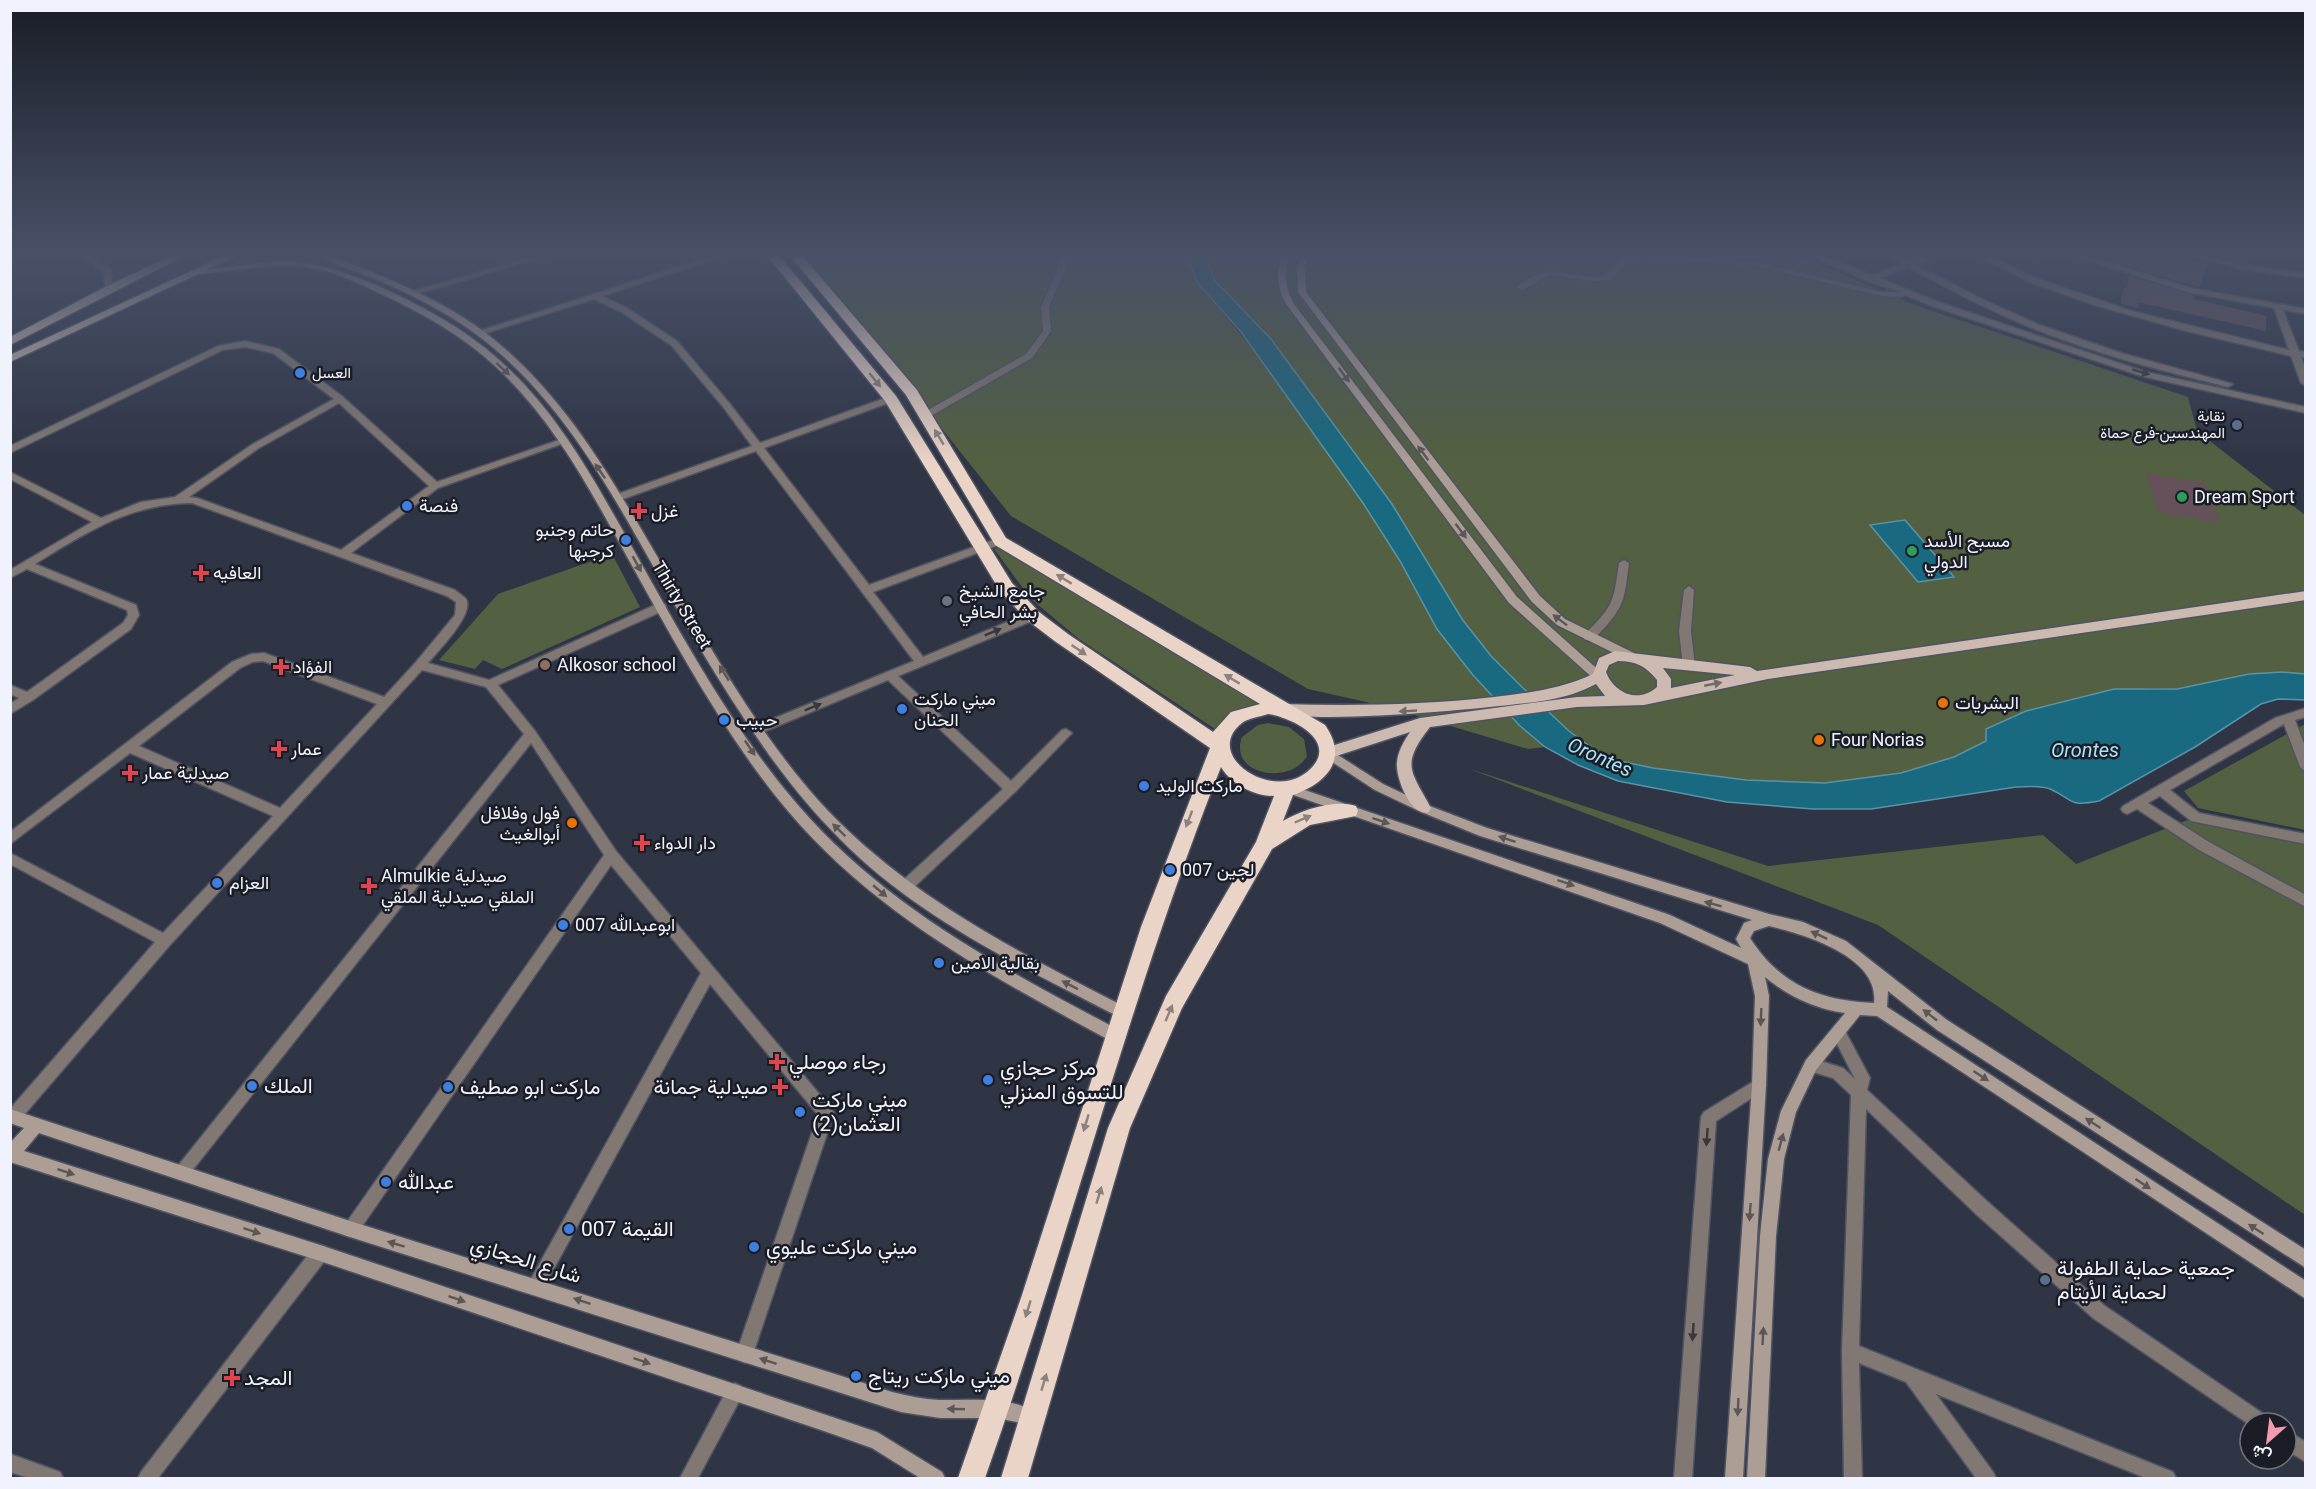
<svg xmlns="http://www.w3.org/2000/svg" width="2316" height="1489" font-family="Roboto,Vazirmatn,sans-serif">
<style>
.green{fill:#536041}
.water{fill:#196a80;stroke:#5a93a6;stroke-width:1.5}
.building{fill:#655159}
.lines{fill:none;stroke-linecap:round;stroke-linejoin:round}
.street-casing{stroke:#4f5363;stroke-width:3}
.secondary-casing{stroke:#4f5363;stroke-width:3}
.primary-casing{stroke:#4f5363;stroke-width:3}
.highway-casing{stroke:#4f5363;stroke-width:3}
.street{fill:#817873;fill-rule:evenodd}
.secondary{fill:#ac9d95;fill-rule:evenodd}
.primary{fill:#ccb9af;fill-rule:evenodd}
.highway{fill:#ead3c7;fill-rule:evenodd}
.oneway{fill:#5c5757}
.oneway2{fill:#39383c}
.oneway3{fill:#8c817e}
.oneway4{fill:#736b6a}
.shop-dot{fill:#3f7fe0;stroke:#1a1d25;stroke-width:2}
.service-dot{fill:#5c6f8a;stroke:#1a1d25;stroke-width:2}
.leisure-dot{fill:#2e9e5b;stroke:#1a1d25;stroke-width:2}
.health-dot{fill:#e0444e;stroke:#1a1d25;stroke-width:2}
.worship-dot{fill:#6b7280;stroke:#1a1d25;stroke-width:2}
.education-dot{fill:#8d6e63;stroke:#1a1d25;stroke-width:2}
.food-dot{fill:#e8710a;stroke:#1a1d25;stroke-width:2}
.labels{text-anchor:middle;stroke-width:5;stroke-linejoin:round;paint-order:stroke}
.far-poi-label{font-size:15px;fill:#f0f3fe;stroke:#1a1d25;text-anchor:start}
.poi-label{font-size:18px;fill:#f0f3fe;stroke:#1a1d25;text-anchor:start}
.street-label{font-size:18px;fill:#f0f3fe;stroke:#1a1d25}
.water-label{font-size:20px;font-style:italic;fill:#a7e2f7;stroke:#1a1d25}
.near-poi-label{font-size:21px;fill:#f0f3fe;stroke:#1a1d25;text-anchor:start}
.near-street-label{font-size:21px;fill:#f0f3fe;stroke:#1a1d25}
</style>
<rect width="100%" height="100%" fill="#303546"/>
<!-- green -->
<path class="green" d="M803 253H1191L1189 259 1211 299 1263 361 1363 503 1400 561 1519 725 1545 747 1528 749 1384 706 1308 689 1011 516Z
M1214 253H1792L1912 304 2188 397 2197 431 2305 515V674L2282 672 2249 674 2177 689 2149 688 2025 711 1986 729V741L1954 757 1901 773 1825 783 1746 780 1653 768 1620 761 1595 750 1569 731 1522 687 1491 656 1462 619 1392 504 1271 339 1215 281 1208 265Z
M998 548 1261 705 1218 731 1079 639 1031 599 994 549Z
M612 554 640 607 502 669 483 660 475 669 439 660 498 594Z
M1268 723 1289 727 1304 739 1307 756C1290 786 1228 775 1242 737L1258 725Z
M2305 724V830L2198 808 2184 791Z
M1470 769 1768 866 2043 835 2076 864 2195 817 2305 842V1215L1878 925Z"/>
<!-- water -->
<path class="water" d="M1191 253H1214L1208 265 1215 281 1271 339 1392 504 1462 619 1491 656 1522 687 1569 731 1595 750 1620 761 1653 768 1746 780 1825 783 1901 773 1954 757 1986 741V729L2026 711 2114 689H2177L2249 674 2282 672 2305 674V700L2278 699 2261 704 2195 747 2099 801C2067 807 2075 800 2050 789 2040 785 2026 787 2016 787L1871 809H1813L1727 802 1618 781 1578 765 1545 747 1519 725 1472 674 1437 629 1400 561 1363 503 1241 332 1196 281 1189 259Z
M1905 520 1954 577 1918 582 1870 525Z"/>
<!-- building -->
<path class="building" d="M2101 253H2167L2208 264 2199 287 2130 267 2101 256Z
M2129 276 2195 296 2194 299 2266 316V331L2138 302 2139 308 2121 304 2123 288H2127Z
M2146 473 2205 483 2219 523 2158 512Z"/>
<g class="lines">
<!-- street casing -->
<g class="street-casing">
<path id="street" d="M77 253H87L111 269 112 291 105 289 104 272Z
M544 253H557L417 294 410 292Z
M721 253H734L602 296 627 308 677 341 730 404 760 443 888 397H894V401L764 448 869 585 996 539H1004L1005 541 1004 543 873 592 923 657 1029 613H1037L1038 616 1037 619 898 676 1011 781 1062 730 1066 729 1072 733 1015 792 911 890 906 891 901 890 899 886 901 882 1003 789 888 680 763 732H755L753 729 755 726 914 661 756 451 623 499H615L614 497 615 495 752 446 724 408 671 345 621 312 594 299 483 334 476 332Z
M1060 253H1068L1065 271 1049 307 1051 331 1032 358 929 417H923V413L1026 354 1043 331 1041 307 1057 271Z
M1805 253H1816L1872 275 1902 264 1884 253H1894L1909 261 1931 253H1943L1916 265 1982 299 2040 325 2121 353 2233 384 2228 387C2153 369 2077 349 2006 317 1973 302 1941 285 1908 267L1879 278 1941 303 2146 372 2306 407V413L2141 376 1935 307 1905 295 1901 297 1882 296 1756 266 1640 258 1629 261 1610 280 1591 281 1549 275 1523 290 1516 288C1552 256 1567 281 1604 276L1623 257 1640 254 1756 262 1882 292H1900L1867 281Z
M1971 253H1982L2038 279 2132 311 2289 350 2274 308 2187 292 2065 253H2078L2191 288 2306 309V314L2283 310 2299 351 2306 352V358L2301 357 2306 370V386L2301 383 2291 356 2190 332 2094 305 2032 283Z
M2181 253H2195L2241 265 2306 273V278L2241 269Z
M245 341 279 349 343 397 437 482 559 440H565L567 442 438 488 351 553 455 590C458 593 464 596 466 599 475 614 437 652 428 663L489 680 657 604H665L666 607 665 610 498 685 535 731 616 851 831 1108 834 1113 751 1360 745 1363 739 1360 736 1354 818 1115 710 984 541 1292 535 1294 529 1292 527 1286 701 973 611 865 356 1235 350 1237 344 1235 342 1229 604 855 531 743 187 1177 182 1180 177 1177 174 1172 177 1167 524 734 486 687 422 670 170 945 18 1122 10 1123V1109L155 942 10 864V853L163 933 273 816 130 753 10 844V832L232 662 251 654 264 653 384 697 416 662 455 615 456 602 447 596 192 503C129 504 87 532 35 564L136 605 139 615 131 629 33 700 10 714V704L19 698 10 694V685L27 692 123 623 128 615 127 610 27 569 10 578V570L92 522 10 479V472L101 518 141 502 175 497 253 444 334 399 273 353 245 347 223 350 10 453V446L218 346ZM339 403 429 486 341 550 197 498 189 497 259 448ZM263 661 377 704 280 808 139 746 240 668 253 662Z
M1624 560 1629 563C1624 605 1623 609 1593 640H1585L1583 637 1585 634C1614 605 1613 603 1619 563Z
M1689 586 1694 590 1691 631 1695 666 1689 670 1683 666 1679 631 1684 590Z
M2306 708V717L2295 720 2306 749V772L2300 767 2284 724 2170 790 2199 813 2306 834V844L2191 821 2160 796 2148 803 2209 842 2306 895V907L2199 850 2137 809 2127 814 2123 812 2121 809 2123 806 2275 718Z
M1839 1027 1844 1029 1870 1078 1867 1090 1989 1203 2105 1306 2268 1417 2271 1423H2250V1425L2093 1318 1977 1215 1866 1109 1859 1346 2173 1472 2176 1478H2146L1936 1394 1993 1472 1996 1478H1976L1906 1382 1859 1363 1862 1478H1844L1842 1351 1851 1095 1833 1078 1806 1070 1804 1065 1806 1060 1811 1058 1843 1068 1855 1079 1832 1034 1834 1029Z
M1759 1078 1764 1080 1766 1085 1764 1090 1716 1121 1692 1478H1674L1701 1117 1704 1112Z
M320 1245 326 1247 328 1253 326 1259 158 1478H138L141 1472 314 1247Z
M735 1383 741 1386 744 1392 698 1478H680L729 1386Z
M2286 1430 2306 1442V1462L2286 1450Z
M10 1454 60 1472 63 1478H29L10 1472Z"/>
</g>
<!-- secondary casing -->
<g class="secondary-casing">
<path id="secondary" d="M315 253H326C380 276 436 296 483 331 553 383 601 460 644 534 698 625 748 721 818 800 903 894 1016 951 1127 1008L1129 1012 1127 1016 1122 1018 1117 1016C1020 966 916 917 839 838 784 783 741 716 701 650 642 552 590 434 504 357 467 323 424 300 378 280 357 272 333 265 315 253Z
M1283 253H1291C1283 271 1285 287 1294 304L1517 597 1603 674 1605 677 1603 680H1595L1509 603 1286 304C1277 287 1275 271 1283 253Z
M1302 253H1310L1305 266 1306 292 1540 596 1565 619 1634 653 1636 656 1634 659H1626L1557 625 1532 602 1298 292 1297 266Z
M281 261C321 262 357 276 393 293 431 311 467 331 498 359 559 412 598 487 637 556 684 640 734 731 797 804 884 906 1003 969 1119 1030L1121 1035 1119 1040 1114 1042 1109 1040C993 977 875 914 788 811 727 739 676 645 630 562 592 493 554 420 495 366 464 337 427 316 390 298 364 286 336 271 307 267 272 263 236 270 201 274L197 272 201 270Z
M1327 748 1383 784 1427 805 1487 828 1769 914 1803 922 1846 941 1947 1020 2306 1250V1268L1937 1030 1888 991 1887 1007 2306 1281V1299L1877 1016 1860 1015 1816 1070 1796 1112 1784 1159 1776 1236 1765 1478H1747L1760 1236 1768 1159 1781 1111 1806 1060 1845 1013C1815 1009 1788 996 1765 977L1769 996 1766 1085 1743 1478H1725L1752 1085 1755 996 1748 964 1660 923 1282 791 1280 788 1282 785H1290L1670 915 1741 948 1736 939 1744 923 1752 920 1480 836 1419 811 1375 790 1323 756 1321 753 1323 750ZM1769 926C1804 934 1880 957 1874 1003 1820 1001 1780 985 1750 938L1754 931Z
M10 1109 350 1221 892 1392C908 1396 923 1399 939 1400 964 1401 1029 1393 1041 1422L1038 1428 1032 1431 1017 1422 996 1418H940L901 1412 350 1237 39 1133 24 1151 320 1245 877 1432 942 1472 945 1478H920L872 1448 824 1431 320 1261 10 1162V1143L24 1128 10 1123Z"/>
</g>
<!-- primary casing -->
<g class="primary-casing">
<path id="primary" d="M177 253H190L10 345V337L105 287Z
M230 253H243L10 362V355Z
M2306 591V600L1768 679 1644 705 1577 707 1430 727C1400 765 1411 771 1431 808L1429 812C1411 818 1395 777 1397 762 1398 751 1404 741 1410 732L1327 759 1322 757 1319 753 1322 749 1420 718 1577 697 1605 696 1596 684C1581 692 1565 697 1548 700 1516 706 1287 729 1275 709L1282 704C1353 706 1424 705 1494 697 1528 693 1561 689 1593 674L1599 658 1615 651 1750 667 1757 671ZM1618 661C1635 661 1646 666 1657 680V687C1638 704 1614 693 1606 672L1609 665ZM1663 668 1735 675 1671 688V679Z"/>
</g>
<!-- highway casing -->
<g class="highway-casing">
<path id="highway" d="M765 253H777L896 396 1012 583 1039 612 1068 634 1213 732 1231 712 1260 704 995 545 906 395 788 253H800L917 390 1006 538 1325 725C1349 759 1327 783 1293 795L1283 821C1302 810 1334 799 1356 806L1358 811 1356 816 1310 825 1272 849 1182 1008 1130 1128 1028 1478H1001L1108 1128 1166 996 1256 842 1274 796C1254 796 1231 784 1221 767 1128 1000 1068 1243 985 1478H958L1022 1295 1141 927 1210 748 1056 642 1027 620 1000 591 885 401ZM1268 714C1294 718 1342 743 1307 772 1270 802 1202 754 1242 723 1248 718 1260 717 1268 714Z"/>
</g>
<!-- street -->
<use href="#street" class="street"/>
<!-- secondary -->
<use href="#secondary" class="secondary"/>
<!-- primary -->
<use href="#primary" class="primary"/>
<!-- highway -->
<use href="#highway" class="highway"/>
</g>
<!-- one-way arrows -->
<defs><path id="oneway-solid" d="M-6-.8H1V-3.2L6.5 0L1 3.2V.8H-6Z" transform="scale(1.5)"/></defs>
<g class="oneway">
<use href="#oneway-solid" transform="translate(503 369) rotate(43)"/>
<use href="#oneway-solid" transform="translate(1344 375) rotate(53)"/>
<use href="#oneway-solid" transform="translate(1423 453) rotate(-127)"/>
<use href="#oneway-solid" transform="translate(600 471) rotate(-125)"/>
<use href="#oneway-solid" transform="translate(1461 531) rotate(53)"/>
<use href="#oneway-solid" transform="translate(637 564) rotate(61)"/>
<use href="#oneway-solid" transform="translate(1560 620) rotate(-143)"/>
<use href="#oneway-solid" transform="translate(724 673) rotate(-122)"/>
<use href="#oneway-solid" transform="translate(750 748) rotate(56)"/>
<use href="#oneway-solid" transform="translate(1381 821) rotate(18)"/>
<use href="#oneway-solid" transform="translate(839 830) rotate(-136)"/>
<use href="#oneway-solid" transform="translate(1507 839) rotate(-162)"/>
<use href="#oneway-solid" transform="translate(1566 883) rotate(19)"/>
<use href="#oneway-solid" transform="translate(880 891) rotate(40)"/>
<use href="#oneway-solid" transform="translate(1713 904) rotate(-165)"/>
<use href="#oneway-solid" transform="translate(1819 935) rotate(-155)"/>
<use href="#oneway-solid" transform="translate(1070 985) rotate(-153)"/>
<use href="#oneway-solid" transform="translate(1930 1015) rotate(-142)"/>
<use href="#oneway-solid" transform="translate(1761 1017) rotate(92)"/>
<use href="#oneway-solid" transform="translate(1981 1076) rotate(33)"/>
<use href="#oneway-solid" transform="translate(2093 1123) rotate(-147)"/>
<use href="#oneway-solid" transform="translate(1781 1142) rotate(-75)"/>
<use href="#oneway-solid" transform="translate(66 1172) rotate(18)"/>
<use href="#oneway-solid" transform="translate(2143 1184) rotate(33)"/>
<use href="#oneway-solid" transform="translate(1750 1212) rotate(94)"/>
<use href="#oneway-solid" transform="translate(2256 1229) rotate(-147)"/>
<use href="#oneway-solid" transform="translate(252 1231) rotate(18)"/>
<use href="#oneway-solid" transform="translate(396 1244) rotate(-163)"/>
<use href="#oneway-solid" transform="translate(457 1299) rotate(19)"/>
<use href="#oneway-solid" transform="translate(582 1301) rotate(-162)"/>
<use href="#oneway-solid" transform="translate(1763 1336) rotate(-87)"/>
<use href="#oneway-solid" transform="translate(642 1361) rotate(19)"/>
<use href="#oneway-solid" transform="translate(768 1361) rotate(-162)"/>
<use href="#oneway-solid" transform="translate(1738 1407) rotate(93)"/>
<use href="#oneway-solid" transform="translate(956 1409) rotate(-178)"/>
</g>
<g class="oneway2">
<use href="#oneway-solid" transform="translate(2141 372) rotate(16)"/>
<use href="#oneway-solid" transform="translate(993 632) rotate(-22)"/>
<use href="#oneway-solid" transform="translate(813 707) rotate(-22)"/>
<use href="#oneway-solid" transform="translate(1707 1137) rotate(94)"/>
<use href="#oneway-solid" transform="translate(1693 1332) rotate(94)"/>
</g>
<g class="oneway3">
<use href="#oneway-solid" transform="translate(875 380) rotate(51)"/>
<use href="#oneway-solid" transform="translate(939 437) rotate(-121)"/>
<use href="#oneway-solid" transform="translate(1064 579) rotate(-149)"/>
<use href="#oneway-solid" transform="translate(1079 650) rotate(34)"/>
<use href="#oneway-solid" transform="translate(1232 679) rotate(-149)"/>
<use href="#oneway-solid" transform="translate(1189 819) rotate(111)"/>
<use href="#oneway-solid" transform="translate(1303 819) rotate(-23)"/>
<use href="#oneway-solid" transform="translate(1169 1013) rotate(-67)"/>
<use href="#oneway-solid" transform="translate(1086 1123) rotate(107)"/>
<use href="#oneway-solid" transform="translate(1099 1195) rotate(-73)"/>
<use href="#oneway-solid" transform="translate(1028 1309) rotate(107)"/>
<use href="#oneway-solid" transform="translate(1044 1382) rotate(-73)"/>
</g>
<g class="oneway4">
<use href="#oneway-solid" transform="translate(1713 684) rotate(-11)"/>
<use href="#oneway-solid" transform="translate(1408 711) rotate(177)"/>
</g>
<!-- sky -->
<linearGradient id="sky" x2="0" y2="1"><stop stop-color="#1a1d26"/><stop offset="0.55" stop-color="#485168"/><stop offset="1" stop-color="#485168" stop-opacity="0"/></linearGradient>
<rect width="2316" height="462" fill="url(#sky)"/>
<!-- markers -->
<g class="shop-dot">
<circle cx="300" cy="373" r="6"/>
<circle cx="407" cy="506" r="6"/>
<circle cx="626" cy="540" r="6"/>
<circle cx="902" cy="709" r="6"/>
<circle cx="724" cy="720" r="6"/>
<circle cx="1144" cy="786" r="6"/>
<circle cx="1170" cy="870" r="6"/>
<circle cx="217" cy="883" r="6"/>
<circle cx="563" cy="925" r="6"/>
<circle cx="939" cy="963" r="6"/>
<circle cx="988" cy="1080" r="6"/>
<circle cx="252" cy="1086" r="6"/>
<circle cx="448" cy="1087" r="6"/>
<circle cx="800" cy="1112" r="6"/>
<circle cx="386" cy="1182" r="6"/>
<circle cx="569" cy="1229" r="6"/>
<circle cx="754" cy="1247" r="6"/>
<circle cx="856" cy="1376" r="6"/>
</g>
<g class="service-dot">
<circle cx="2237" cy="425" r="6"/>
<circle cx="2045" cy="1280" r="6"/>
</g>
<g class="leisure-dot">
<circle cx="2182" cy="497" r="6"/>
<circle cx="1912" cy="551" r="6"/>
</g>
<g class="health-dot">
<path d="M636 502h6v6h6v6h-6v6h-6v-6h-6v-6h6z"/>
<path d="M198 564h6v6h6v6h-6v6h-6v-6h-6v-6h6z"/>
<path d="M278 658h6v6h6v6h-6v6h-6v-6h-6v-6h6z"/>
<path d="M276 740h6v6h6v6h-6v6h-6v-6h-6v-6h6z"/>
<path d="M127 764h6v6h6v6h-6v6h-6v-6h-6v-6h6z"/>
<path d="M639 834h6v6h6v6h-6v6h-6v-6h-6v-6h6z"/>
<path d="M366 877h6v6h6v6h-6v6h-6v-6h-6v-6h6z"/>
<path d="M774 1053h6v6h6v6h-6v6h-6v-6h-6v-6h6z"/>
<path d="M777 1078h6v6h6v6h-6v6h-6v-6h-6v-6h6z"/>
<path d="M229 1369h6v6h6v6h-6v6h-6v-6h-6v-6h6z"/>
</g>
<circle class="worship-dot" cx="947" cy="601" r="6"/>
<circle class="education-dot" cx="545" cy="665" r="6"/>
<g class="food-dot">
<circle cx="1943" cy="703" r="6"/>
<circle cx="1819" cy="740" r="6"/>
<circle cx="572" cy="823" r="6"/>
</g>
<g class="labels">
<!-- far-poi labels -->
<g class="far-poi-label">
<text x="312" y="378">العسل</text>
<text x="2225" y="421" text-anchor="end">نقابة<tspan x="2225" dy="17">المهندسين-فرع حماة</tspan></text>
</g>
<!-- poi labels -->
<g class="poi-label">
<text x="2194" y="503">Dream Sport</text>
<text x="419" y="512">فنصة</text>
<text x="651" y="517">غزل</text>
<text x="614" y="536" text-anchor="end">حاتم وجنبو<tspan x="614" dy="21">كرجبها</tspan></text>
<text x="1924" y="547">مسبح الأسد<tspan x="1924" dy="21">الدولي</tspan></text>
<text x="213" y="579">العافيه</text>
<text x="959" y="597">جامع الشيخ<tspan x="959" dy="21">بشر الحافي</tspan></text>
<text x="557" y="671">Alkosor school</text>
<text x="293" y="673">الفؤاد</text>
<text x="914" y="705">ميني ماركت<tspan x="914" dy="21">الحنان</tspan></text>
<text x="1955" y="709">البشريات</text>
<text x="736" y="726">حبيب</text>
<text x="1831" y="746">Four Norias</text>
<text x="291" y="755">عمار</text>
<text x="142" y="779">صيدلية عمار</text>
<text x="1156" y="792">ماركت الوليد</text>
<text x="560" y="819" text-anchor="end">فول وفلافل<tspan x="560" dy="21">أبوالغيث</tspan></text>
<text x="654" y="849">دار الدواء</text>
<text x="1182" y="876">لجين 007</text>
<text x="381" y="882">Almulkie صيدلية<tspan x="381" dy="21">الملقي صيدلية الملقي</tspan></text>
<text x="229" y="889">العزام</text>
<text x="575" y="931">ابوعبدالله 007</text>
<text x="951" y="969">بقالية الامين</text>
</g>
<!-- street labels -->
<g class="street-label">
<text transform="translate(682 605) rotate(59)" y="6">Thirty Street</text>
</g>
<!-- water labels -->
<g class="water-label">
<text x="2085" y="757">Orontes</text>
<text transform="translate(1600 757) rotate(24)" y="7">Orontes</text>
</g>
<!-- near-poi labels -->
<g class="near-poi-label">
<text x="789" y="1069">رجاء موصلي</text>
<text x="1000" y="1075">مركز حجازي<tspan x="1000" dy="24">للتسوق المنزلي</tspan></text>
<text x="264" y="1093">الملك</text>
<text x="460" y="1094">ماركت ابو صطيف</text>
<text x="768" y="1094" text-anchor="end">صيدلية جمانة</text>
<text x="812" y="1107">ميني ماركت<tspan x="812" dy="24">العثمان(2)</tspan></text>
<text x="398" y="1189">عبدالله</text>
<text x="581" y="1236">القيمة 007</text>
<text x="766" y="1254">ميني ماركت عليوي</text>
<text x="2057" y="1275">جمعية حماية الطفولة<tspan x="2057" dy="24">لحماية الأيتام</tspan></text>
<text x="868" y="1383">ميني ماركت ريتاج</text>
<text x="244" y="1385">المجد</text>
</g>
<!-- near-street labels -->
<g class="near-street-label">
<text transform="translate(526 1260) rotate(17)" y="7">شارع الحجازي</text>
</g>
</g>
<!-- border -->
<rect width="2316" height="1489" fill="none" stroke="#f0f3fe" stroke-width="24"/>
<!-- north arrow -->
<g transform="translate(2268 1441) rotate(208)"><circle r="28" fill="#1a1d25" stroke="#70737c" stroke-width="1.5"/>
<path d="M0-4.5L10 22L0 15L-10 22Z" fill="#f29ab0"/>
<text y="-9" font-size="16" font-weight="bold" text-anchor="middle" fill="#f0f3fe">ش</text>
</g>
</svg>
